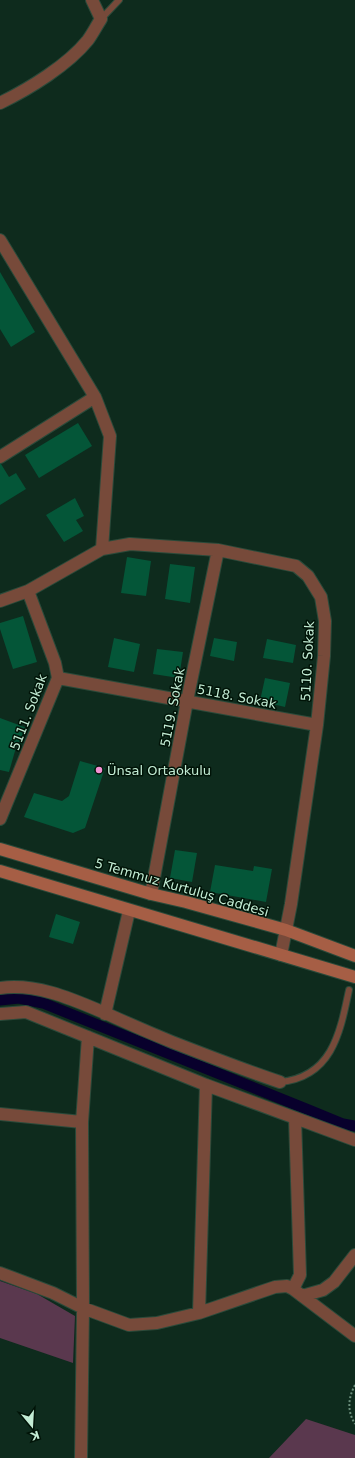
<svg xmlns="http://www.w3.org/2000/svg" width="355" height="1458" font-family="'DejaVu Sans',sans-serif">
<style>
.green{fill:#5a384e}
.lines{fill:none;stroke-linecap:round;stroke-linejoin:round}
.canal{stroke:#08002c;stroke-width:11}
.building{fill:#045638}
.lane-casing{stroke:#2b4a3a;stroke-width:8}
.street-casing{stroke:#2b4a3a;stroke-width:14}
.secondary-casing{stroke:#2b4a3a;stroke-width:14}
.path{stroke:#6a8e7b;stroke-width:2;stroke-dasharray:2 2;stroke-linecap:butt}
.lane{stroke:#774a3a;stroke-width:6}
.street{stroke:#774a3a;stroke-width:12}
.secondary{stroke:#a65e45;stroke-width:12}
.poi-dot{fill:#f491d3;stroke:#001307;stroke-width:1.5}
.labels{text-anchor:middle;stroke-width:3;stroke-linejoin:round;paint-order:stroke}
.street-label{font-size:13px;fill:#c3edd5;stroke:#001307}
.poi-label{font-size:13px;fill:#c3edd5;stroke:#001307;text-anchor:start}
</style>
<rect width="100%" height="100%" fill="#0e2b1d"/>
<!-- green -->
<path class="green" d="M0 1281 37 1294 75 1316 73 1363 0 1338Z
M306 1419 355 1435V1458H269Z"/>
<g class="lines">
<!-- canal -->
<path class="canal" d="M0 1000 19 998 43 1003 309 1110 343 1124 355 1126"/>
</g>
<!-- building -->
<path class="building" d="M0 272 35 332 11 347 0 329Z
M78 423 92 446 39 478 25 455Z
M0 464H1L9 477 16 473 26 489 0 505Z
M75 498 84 516 76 520 83 531 64 542 46 515Z
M127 557 151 561 146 596 121 593Z
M170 564 195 567 190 603 165 599Z
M23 616 37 662 13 669 0 629V623Z
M114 638 140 644 134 672 108 667Z
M214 638 237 642 234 661 210 656Z
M267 639 296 645 293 663 263 658Z
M157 649 183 652 179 678 153 674Z
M265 678 290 683 285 707 260 701Z
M0 718 27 728 21 745 17 744 9 772 0 770Z
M80 761 105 768 85 828 73 833 24 817 34 793 62 801 69 796Z
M175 850 197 853 192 882 170 878Z
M215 865 253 871 254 866 272 869 266 902 210 892Z
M56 914 80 922 73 944 49 937Z"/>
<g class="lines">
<!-- lane casing -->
<g class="lane-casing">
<path id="lane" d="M101 19 119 0
M280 1082C332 1077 340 1033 349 990"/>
</g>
<!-- street casing -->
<g class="street-casing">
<path id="street" d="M0 103C29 89 68 65 88 40 93 33 97 25 101 19L92 0
M0 240 95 397 110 436 102 549
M0 457 95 397
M0 601 28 591 102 549 130 544 218 550 296 566 308 576 321 597 325 621 324 656 317 725 291 904 281 955
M58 678 317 725
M0 819 58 678 55 663 28 591
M151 894 187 701 218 550
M0 988C37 983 72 999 105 1013 127 1023 150 1033 172 1042 208 1056 244 1070 280 1082
M0 1014 26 1012 206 1085 355 1140
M105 1014 129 911
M0 1114 82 1122
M0 1273 53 1293 83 1308 129 1325 157 1323 199 1313 275 1287 287 1286 293 1289 355 1336
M293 1289 300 1275 295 1118
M302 1296 323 1290 334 1282 355 1255
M199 1313 206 1085
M81 1458 83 1308 82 1122 88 1037"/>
</g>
<!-- secondary casing -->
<g class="secondary-casing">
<path id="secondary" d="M0 849 151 894 186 902 286 930 355 956
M0 871 355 977"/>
</g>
<!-- path -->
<path class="path" d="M355 1385C348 1398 347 1411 355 1424"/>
<!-- lane -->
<use href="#lane" class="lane"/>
<!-- street -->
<use href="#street" class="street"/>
<!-- secondary -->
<use href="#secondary" class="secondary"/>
</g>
<!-- markers -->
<circle class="poi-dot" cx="99" cy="770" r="4"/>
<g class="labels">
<!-- street labels -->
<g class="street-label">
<text transform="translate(307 661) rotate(-87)" y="5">5110. Sokak</text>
<text transform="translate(237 696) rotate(11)" y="5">5118. Sokak</text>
<text transform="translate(172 707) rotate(-79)" y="5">5119. Sokak</text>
<text transform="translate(28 712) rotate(-69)" y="5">5111. Sokak</text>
<text transform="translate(182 887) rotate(16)" y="5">5 Temmuz Kurtuluş Caddesi</text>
</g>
<!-- poi labels -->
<g class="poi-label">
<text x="107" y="775">Ünsal Ortaokulu</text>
</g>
</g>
<!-- north arrow -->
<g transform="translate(32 1426) rotate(162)" stroke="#001307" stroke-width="3" paint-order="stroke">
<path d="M0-3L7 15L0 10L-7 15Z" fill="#c3edd5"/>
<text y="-6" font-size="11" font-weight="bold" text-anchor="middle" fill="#c3edd5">K</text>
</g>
</svg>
